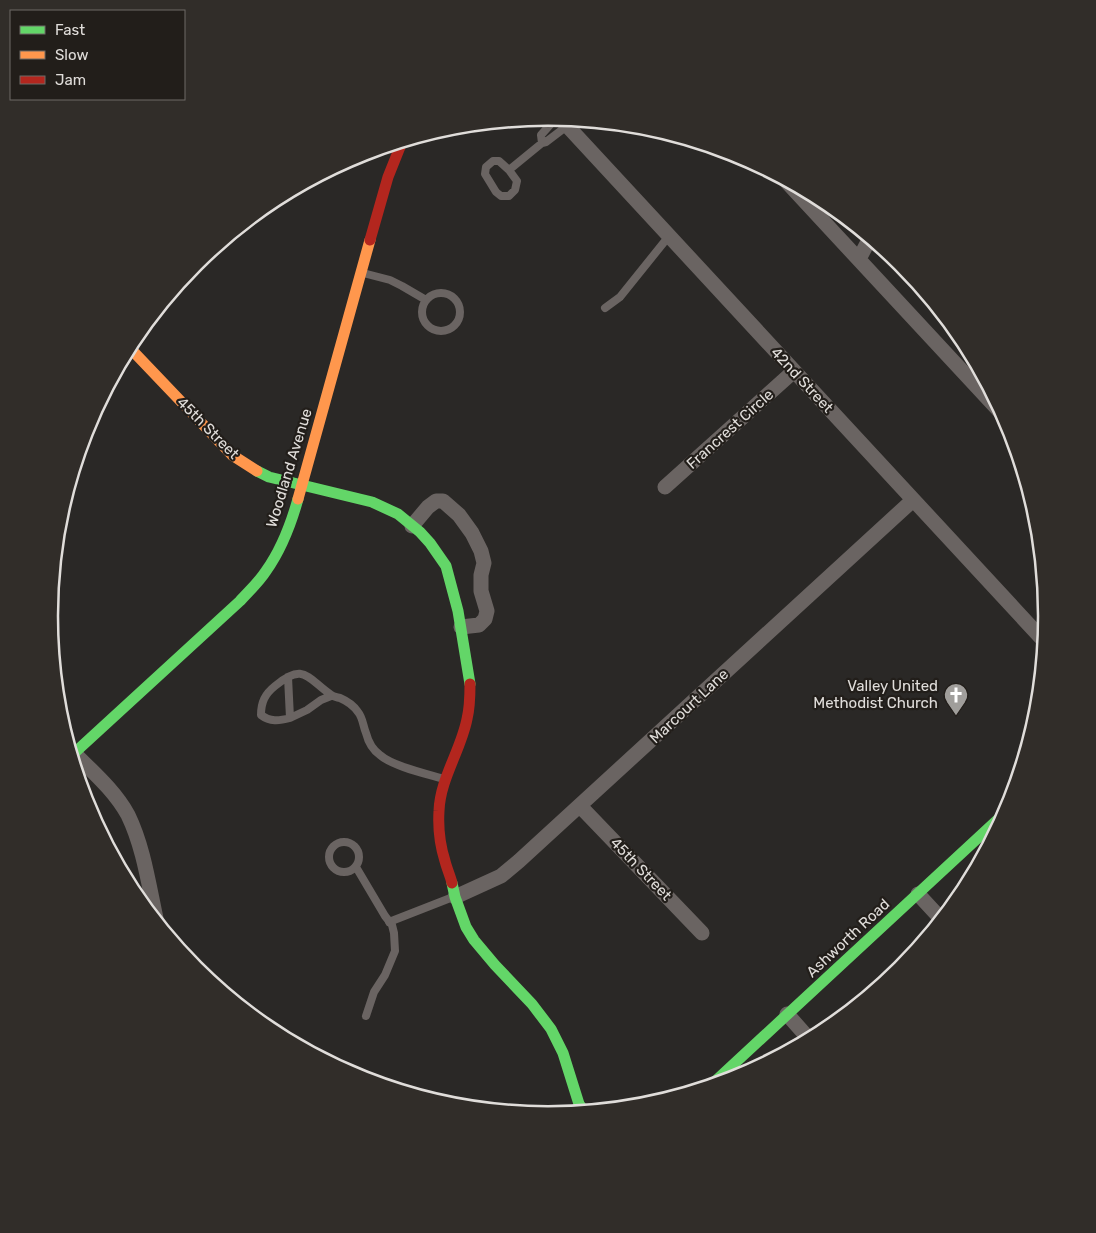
<svg xmlns="http://www.w3.org/2000/svg" width="1096" height="1233" font-family="Rubik,sans-serif">
<style>
.lines{fill:none;stroke-linecap:round;stroke-linejoin:round}
.lane{stroke:#6a6462;stroke-width:8}
.street{stroke:#6a6462;stroke-width:15}
.fast{stroke:#63d668;stroke-width:11}
.slow{stroke:#ff974d;stroke-width:11}
.jam{stroke:#b3261e;stroke-width:11}
.labels{text-anchor:middle;stroke-width:4.5;stroke-linejoin:round;paint-order:stroke}
.street-label{font-size:15px;fill:#e0ddda;stroke:#221e1a}
.poi-label{font-size:15px;fill:#e0ddda;stroke:#221e1a;text-anchor:end}
.rim{fill:none;stroke:#e0ddda;stroke-width:2.5}
</style>
<rect width="100%" height="100%" fill="#2a2826"/>
<g class="lines">
<!-- lane -->
<path class="lane" d="M542 143 541 135 556 118
M509 170 499 161H493L486 167 485 174 496 192 501 196H509L515 190 517 181 509 170 542 143 546 142 567 126
M363 273 390 280 402 286 426 300
M422 312a19 19 0 1 1 38 0a19 19 0 1 1-38 0Z
M605 308 620 297 669 236
M288 677 290 718 307 710 321 700 331 696
M290 718C279 721 270 722 261 715 261 702 265 694 275 686 304 662 307 678 330 694 333 697 336 697 340 698 347 701 354 706 358 712 363 718 363 726 366 733 368 741 373 750 380 755 392 766 427 774 444 779
M329 857a15 15 0 1 1 30 0a15 15 0 1 1-30 0Z
M356 867 385 916 392 925 394 933 395 951 385 975 374 992 366 1016
M389 922 453 897"/>
<!-- street -->
<path class="street" d="M560 118 1045 642
M785 180 1004 416
M859 259 870 238
M665 487 794 371
M412 526 428 507 436 501H443L459 515 472 533 481 551 484 563 481 575V591L487 611 485 619 479 625 461 627
M74 753C93 772 115 791 128 815 144 848 149 887 157 923
M580 806 702 933
M918 894 942 920
M455 897 501 876 519 861 913 500
M787 1014 810 1040"/>
<!-- fast -->
<path class="fast" d="M257 471 269 477 372 502 398 514 420 532 430 543 446 566 458 611 470 684
M71 756 240 601C249 591 259 582 266 571 281 550 291 524 298 499
M452 883 455 897 466 927 474 940 495 965 532 1004 551 1029 563 1053 579 1104 585 1112
M709 1087 1007 811"/>
<!-- slow -->
<path class="slow" d="M129 347 232 455 257 471
M298 499 370 240"/>
<!-- jam -->
<path class="jam" d="M370 240 388 177 402 142
M452 883C450 875 447 869 445 861 440 845 438 827 439 811 440 779 461 750 467 719 470 707 470 695 470 684"/>
</g>
<!-- icons -->
<defs>
<g id="church-pin" transform="scale(1.25)"><path d="M0 17L-7.5 6A9.5 9.5 0 1 1 7.5 6Z" fill="#a09e9b" stroke="#221e1a"/><path d="M-1.2-6h2.4v3.5h3.3v2.4h-3.3V6h-2.4V-.1h-3.3v-2.4h3.3Z" fill="#fff"/></g>
</defs>
<g fill-rule="evenodd">
<use href="#church-pin" x="956" y="695"/>
</g>
<g class="labels">
<!-- street labels -->
<g class="street-label">
<text transform="translate(802 380) rotate(47)" y="5">42nd Street</text>
<text transform="translate(208 428) rotate(45)" y="5">45th Street</text>
<text transform="translate(730 429) rotate(-42)" y="5">Francrest Circle</text>
<text transform="translate(289 468) rotate(-73)" y="5">Woodland Avenue</text>
<text transform="translate(689 706) rotate(-43)" y="5">Marcourt Lane</text>
<text transform="translate(641 869) rotate(46)" y="5">45th Street</text>
<text transform="translate(848 938) rotate(-43)" y="5">Ashworth Road</text>
</g>
<!-- poi labels -->
<g class="poi-label">
<text x="938" y="691">Valley United<tspan x="938" dy="17">Methodist Church</tspan></text>
</g>
</g>
<!-- crop -->
<path d="M0 0H1096V1233H0ZM58 616a490 490 0 1 1 980 0a490 490 0 1 1-980 0Z" fill="#312d29" fill-rule="evenodd"/>
<path class="rim" d="M58 616a490 490 0 1 1 980 0a490 490 0 1 1-980 0Z"/>
<!-- legend -->
<rect x="10" y="10" width="175" height="90" fill="#221e1a" stroke="#6e6a67"/>
<rect x="20" y="26" width="25" height="8" fill="#63d668" stroke="#6e6a67"/>
<text x="55" y="35" font-size="15" fill="#e0ddda">Fast</text>
<rect x="20" y="51" width="25" height="8" fill="#ff974d" stroke="#6e6a67"/>
<text x="55" y="60" font-size="15" fill="#e0ddda">Slow</text>
<rect x="20" y="76" width="25" height="8" fill="#b3261e" stroke="#6e6a67"/>
<text x="55" y="85" font-size="15" fill="#e0ddda">Jam</text>
</svg>
